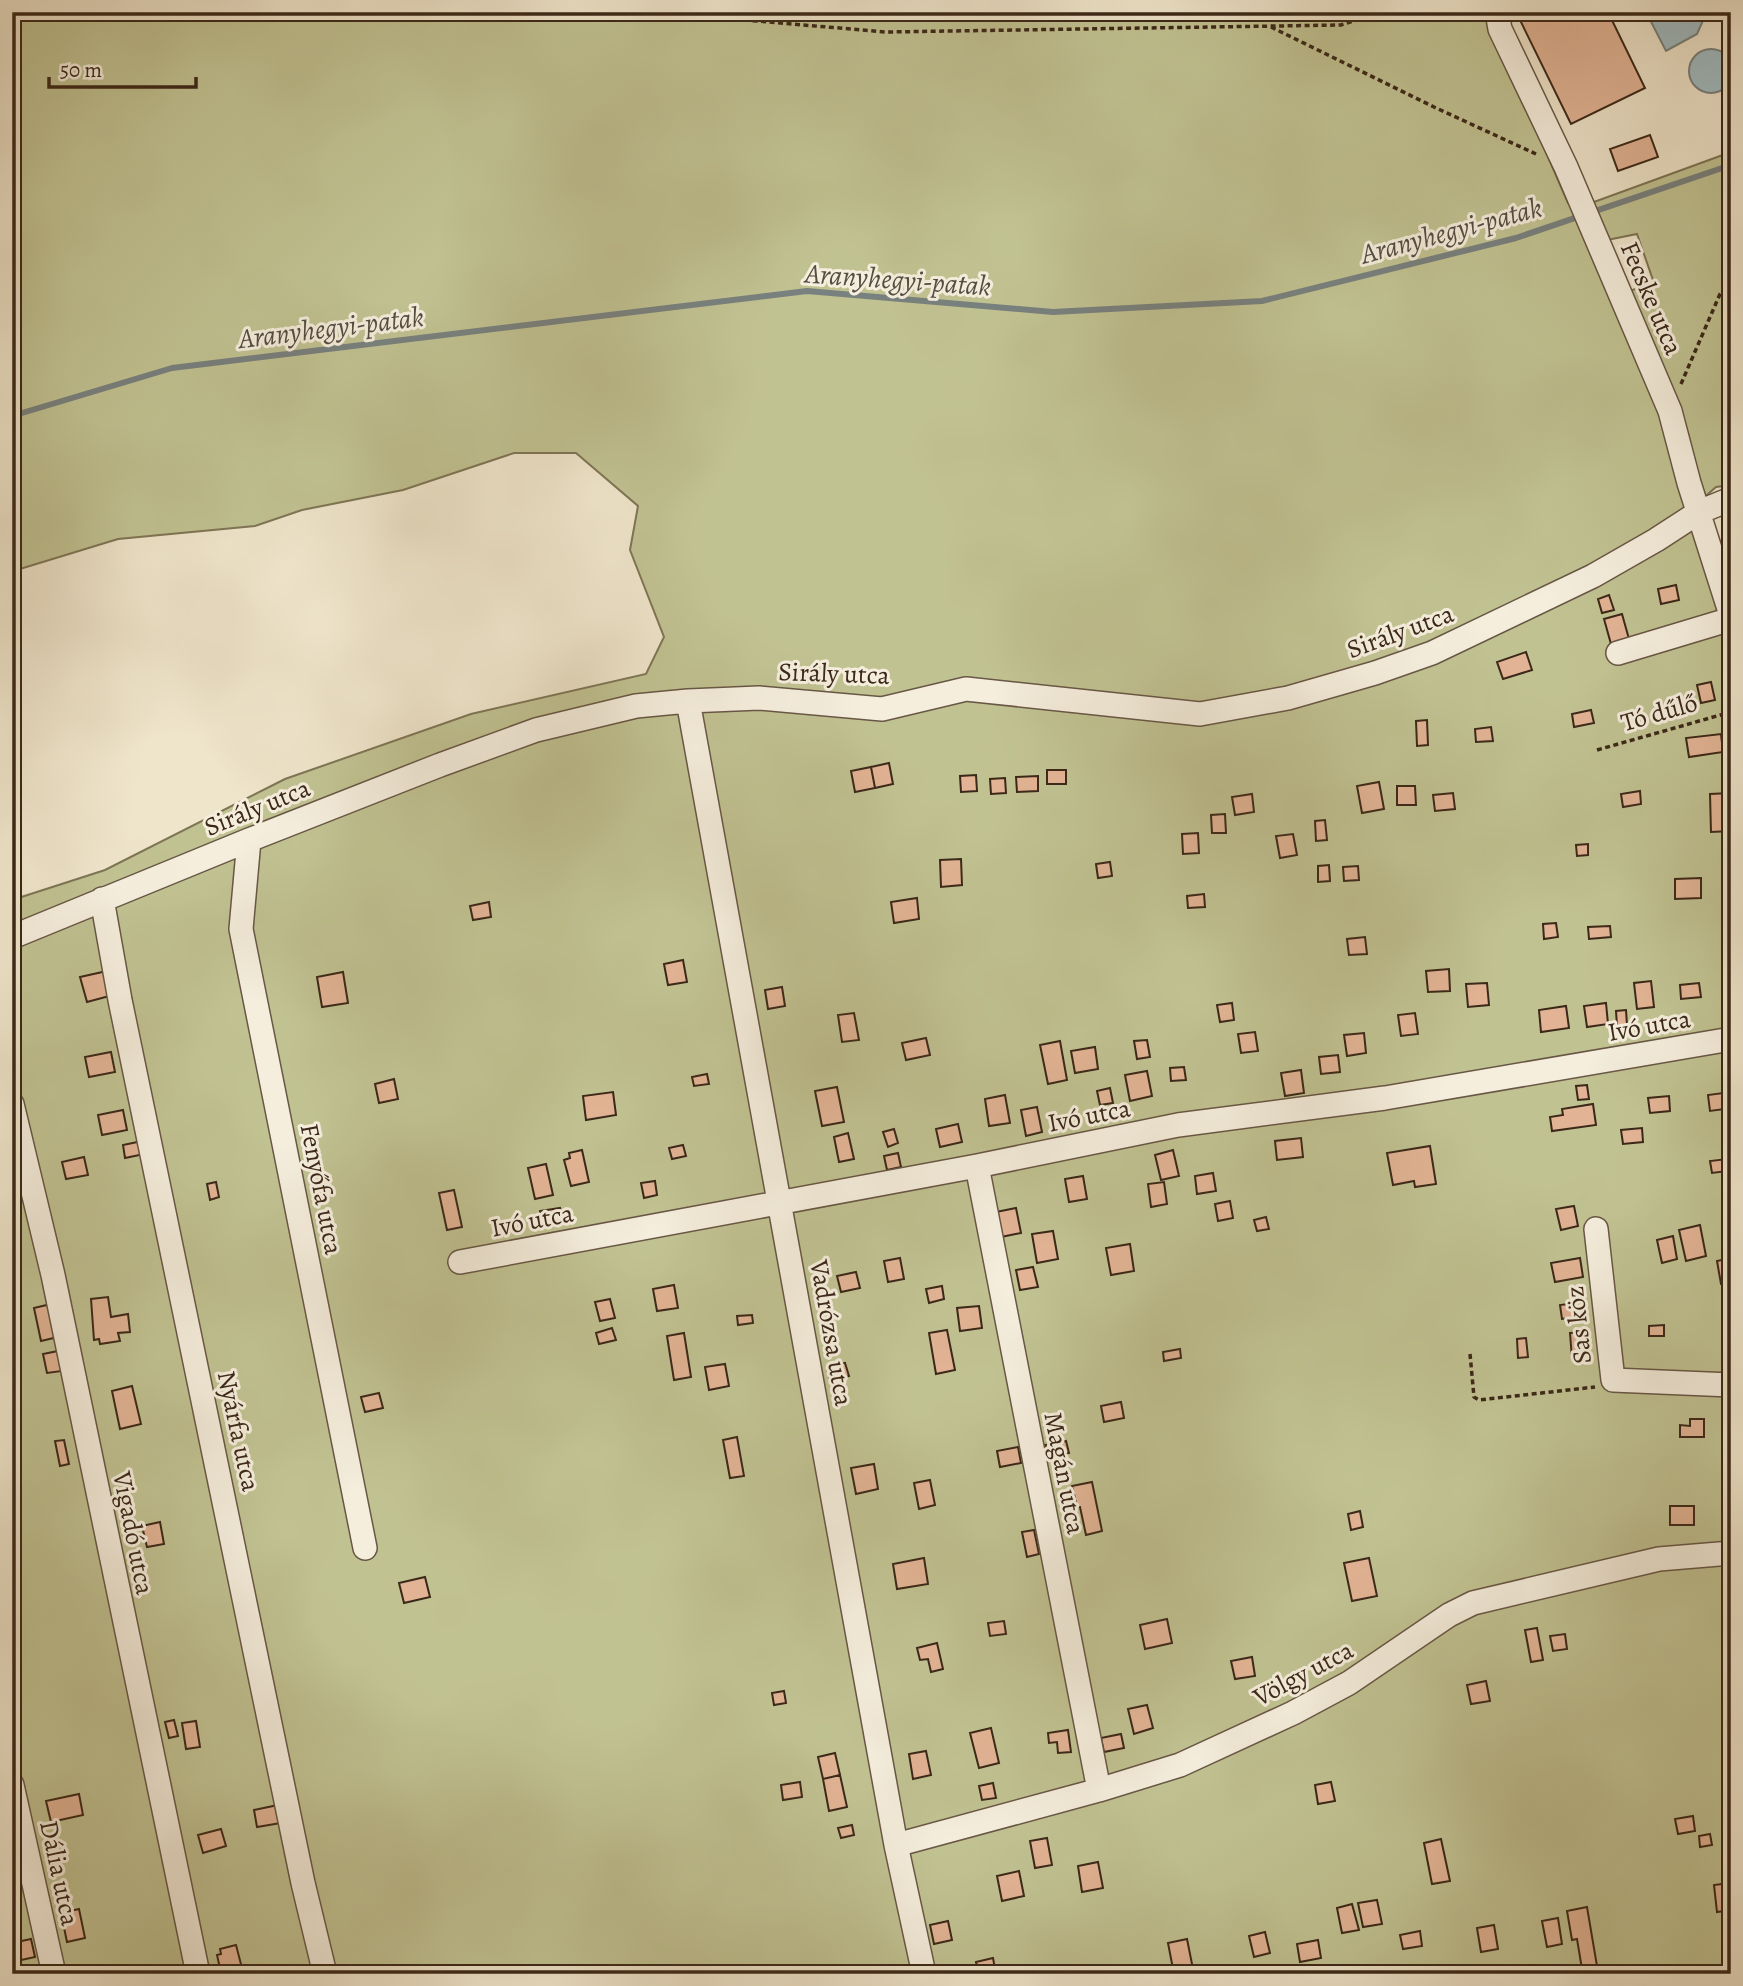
<svg xmlns="http://www.w3.org/2000/svg" width="1743" height="1986" font-family="Alegreya,serif">
<style>
.green{fill:#c1c292;stroke:#7e7555;stroke-width:2;fill-rule:evenodd}
.water{fill:#a0bcc3;stroke:#78817f;stroke-width:2}
.lines{fill:none;stroke-linecap:round;stroke-linejoin:round}
.stream{stroke:#78817f;stroke-width:6}
.building{fill:#e2b495;stroke:#3b2818;stroke-width:2}
.street-casing{stroke:#685745;stroke-width:26}
.path{stroke:#3b2818;stroke-width:3.5;stroke-dasharray:5 3.5;stroke-linecap:butt}
.street{stroke:#f5eedd;stroke-width:23}
.labels{text-anchor:middle;stroke-width:6;stroke-linejoin:round;paint-order:stroke}
.street-label{font-size:26px;fill:#3b2818;stroke:#f5eedd}
.water-label{font-size:28px;font-style:italic;fill:#544d43;stroke:#f5eedd}
</style>
<rect width="100%" height="100%" fill="#efe5cb"/>
<filter id="stains"><feTurbulence type="fractalNoise" baseFrequency=".00286" numOctaves="4"/><feColorMatrix values="0 0 0 0 .2 0 0 0 0 .09 0 0 0 0 .02 0 0 0 .5 -.17"/></filter>
<radialGradient id="worn" r=".72"><stop offset=".6" stop-color="#630" stop-opacity="0"/><stop offset="1" stop-color="#630" stop-opacity=".3"/></radialGradient>
<!-- green -->
<path class="green" d="M12 12H1485L1568 203 1594 202 1731 152V485L1716 487 1691 509 1729 657 1731 672V1974H12V900L105 870 285 779 471 714 646 674 664 637 630 550 638 506 576 453H514L403 490 302 510 255 526 118 539 20 569 12 568ZM1637 234 1654 283 1614 296 1607 240Z"/>
<!-- water -->
<path class="water" d="M1646 12H1703L1705 16 1697 34 1666 51Z
M1689 71a22 22 0 1 1 44 0a22 22 0 1 1-44 0Z"/>
<g class="lines">
<!-- stream -->
<path class="stream" d="M12 416 172 368 807 291 1053 312 1262 301 1516 238 1731 165"/>
</g>
<!-- building -->
<path class="building" d="M1535 12H1608L1645 88 1571 124 1520 20Z
M1650 135 1658 157 1618 171 1610 149Z
M1676 585 1679 600 1661 604 1658 589Z
M1609 595 1614 610 1602 613 1598 599Z
M1622 614 1629 639 1611 644 1604 619Z
M1526 652 1532 670 1503 679 1497 662Z
M1711 682 1715 700 1701 703 1697 685Z
M1591 710 1594 723 1574 727 1572 714Z
M1427 720 1428 745 1417 746 1416 721Z
M1491 727 1493 741 1476 742 1475 729Z
M1721 734 1723 752 1689 757 1686 738Z
M889 763 893 784 875 788 871 767Z
M871 767 875 788 855 792 851 771Z
M1047 770H1066V784H1047Z
M976 775 977 791 961 792 960 776Z
M1038 776V791L1017 792 1016 777Z
M1005 778 1006 793 991 794 990 779Z
M1379 782 1384 809 1362 813 1357 786Z
M1397 786H1415L1416 805H1397Z
M1640 791 1641 804 1623 807 1621 794Z
M1453 793 1455 809 1435 811 1433 795Z
M1731 793V831L1711 832 1710 794Z
M1252 794 1254 812 1235 815 1232 797Z
M1225 814 1226 833H1212L1211 815Z
M1325 820 1327 840 1316 841 1315 821Z
M1198 833 1199 853 1183 854 1182 834Z
M1293 834 1297 855 1280 858 1276 836Z
M1588 844V855L1577 856 1576 845Z
M961 859 962 885 941 887 940 860Z
M1110 862 1112 876 1098 878 1096 864Z
M1329 865 1330 881 1318 882V866Z
M1358 866 1359 880 1344 881 1343 867Z
M1701 878V898L1675 899V879Z
M1204 894 1205 907 1188 908 1187 896Z
M917 898 919 919 894 923 891 902Z
M489 902 491 917 473 920 470 906Z
M1556 923 1558 937 1544 939 1543 924Z
M1610 926 1611 937 1589 939 1588 927Z
M1365 937 1367 954 1349 955 1347 939Z
M683 960 687 982 668 985 664 964Z
M1449 969 1450 991 1428 992 1426 971Z
M107 971 113 995 87 1002 80 977Z
M343 972 348 1003 322 1007 317 977Z
M1651 981 1654 1007 1637 1009 1634 983Z
M1487 983 1489 1005 1468 1007 1466 984Z
M1699 983 1701 997 1681 999 1680 985Z
M782 987 785 1006 768 1009 765 990Z
M1232 1003 1234 1020 1220 1022 1217 1005Z
M1606 1003 1608 1024 1587 1027 1584 1006Z
M1566 1006 1569 1028 1541 1032 1539 1010Z
M1626 1010 1627 1025 1617 1026 1616 1011Z
M854 1013 859 1040 842 1042 838 1015Z
M1415 1013 1418 1034 1401 1036 1398 1015Z
M1255 1032 1258 1051 1241 1053 1238 1034Z
M1364 1033 1366 1053 1347 1056 1344 1035Z
M926 1038 930 1055 906 1060 902 1043Z
M1147 1040 1150 1057 1137 1059 1134 1041Z
M1060 1041 1067 1080 1048 1084 1040 1045Z
M1095 1047 1098 1069 1075 1073 1071 1051Z
M111 1052 115 1072 89 1077 85 1057Z
M1338 1055 1340 1072 1321 1074 1319 1057Z
M1184 1067 1186 1080 1171 1081 1170 1068Z
M1301 1070 1304 1093 1285 1096 1281 1073Z
M1147 1071 1152 1096 1130 1101 1125 1075Z
M707 1074 709 1084 694 1086 692 1077Z
M394 1079 398 1099 379 1103 375 1084Z
M1587 1085 1589 1099 1578 1100 1576 1086Z
M837 1087 844 1122 822 1126 815 1091Z
M1110 1088 1113 1103 1100 1105 1097 1091Z
M613 1092 616 1115 586 1120 583 1096Z
M1723 1093 1725 1109 1710 1111 1708 1095Z
M1005 1095 1010 1123 989 1126 985 1099Z
M1669 1096 1670 1111 1650 1113 1648 1098Z
M1593 1104 1596 1125 1552 1131 1550 1117 1563 1115 1562 1109Z
M1037 1107 1042 1132 1026 1136 1021 1110Z
M123 1110 127 1130 102 1135 98 1115Z
M958 1124 962 1142 940 1147 936 1129Z
M1642 1128 1643 1142 1623 1144 1621 1130Z
M894 1129 898 1143 888 1147 883 1132Z
M848 1133 854 1159 839 1162 834 1137Z
M1301 1138 1303 1157 1277 1160 1275 1141Z
M147 1140 149 1153 125 1158 123 1145Z
M683 1145 686 1156 672 1159 669 1148Z
M1430 1146 1436 1184 1415 1187 1414 1181 1393 1185 1387 1153Z
M582 1150 589 1182 571 1186 564 1160 570 1158 569 1153Z
M1173 1150 1179 1176 1161 1180 1155 1155Z
M898 1153 901 1167 887 1170 884 1156Z
M84 1157 88 1175 66 1179 62 1162Z
M1727 1159 1728 1171 1712 1173 1710 1161Z
M546 1164 553 1195 535 1199 528 1168Z
M1213 1173 1216 1191 1197 1194 1195 1176Z
M1083 1176 1087 1199 1069 1202 1065 1179Z
M655 1181 657 1195 644 1198 641 1183Z
M216 1182 219 1197 210 1200 207 1184Z
M1164 1182 1167 1204 1151 1207 1148 1184Z
M454 1190 462 1227 447 1230 439 1193Z
M1230 1201 1233 1218 1218 1221 1215 1204Z
M1574 1206 1578 1226 1561 1230 1556 1209Z
M560 1208 563 1223 542 1226 540 1211Z
M1016 1208 1021 1233 1001 1237 996 1212Z
M1266 1217 1269 1229 1257 1231 1254 1220Z
M1700 1225 1706 1256 1686 1261 1679 1230Z
M1053 1231 1058 1259 1037 1263 1032 1234Z
M1673 1236 1677 1259 1662 1263 1657 1240Z
M1130 1244 1134 1271 1111 1275 1106 1248Z
M900 1258 904 1279 888 1282 884 1261Z
M1580 1258 1583 1277 1555 1282 1551 1263Z
M1731 1258V1283L1721 1284 1717 1261Z
M1033 1267 1038 1287 1020 1290 1016 1270Z
M856 1272 860 1288 841 1292 837 1276Z
M674 1285 678 1308 657 1311 653 1289Z
M942 1286 944 1299 929 1303 926 1289Z
M108 1297 111 1317 128 1314 130 1332 118 1333 120 1341 100 1344 99 1339 94 1340 91 1299Z
M610 1299 615 1318 600 1321 595 1302Z
M1583 1302 1585 1316 1562 1319 1560 1305Z
M51 1304 58 1337 41 1341 34 1308Z
M979 1306 982 1328 960 1331 957 1308Z
M752 1315 753 1323 738 1325 737 1316Z
M1664 1325V1336H1649V1326Z
M612 1328 616 1340 599 1344 596 1333Z
M947 1330 955 1370 936 1374 929 1333Z
M1585 1332 1588 1358 1572 1359 1570 1333Z
M684 1333 691 1377 674 1380 667 1336Z
M1526 1338 1528 1357 1518 1358 1517 1339Z
M1180 1349 1181 1358 1164 1361 1163 1352Z
M58 1351 62 1371 47 1373 43 1354Z
M845 1363 849 1376 830 1381 827 1367Z
M725 1364 729 1386 709 1390 705 1367Z
M132 1386 141 1424 120 1429 112 1391Z
M379 1393 383 1408 365 1412 361 1397Z
M1121 1402 1124 1418 1104 1422 1101 1406Z
M1690 1419H1704V1437H1680V1425L1690 1426Z
M737 1437 744 1476 730 1478 723 1440Z
M64 1440 69 1464 60 1466 55 1441Z
M1066 1441 1069 1453 1048 1457 1045 1445Z
M1018 1447 1021 1463 1000 1467 997 1451Z
M874 1464 878 1489 856 1494 851 1468Z
M930 1480 935 1505 919 1509 914 1483Z
M1092 1482 1102 1531 1086 1535 1080 1507H1077L1072 1486Z
M1670 1506H1694V1525H1670Z
M1360 1511 1363 1527 1351 1530 1348 1514Z
M160 1522 164 1544 147 1547 142 1526Z
M1034 1530 1039 1554 1027 1557 1022 1532Z
M924 1558 928 1584 897 1589 893 1564Z
M1369 1558 1377 1596 1352 1601 1344 1563Z
M425 1577 430 1597 404 1603 399 1583Z
M1167 1619 1172 1643 1145 1649 1140 1625Z
M1004 1621 1006 1634 990 1636 988 1623Z
M1537 1628 1543 1660 1531 1662 1525 1630Z
M1565 1634 1567 1649 1553 1651 1550 1636Z
M937 1643 943 1669 931 1672 928 1659 920 1660 917 1648Z
M1252 1657 1255 1676 1235 1679 1231 1661Z
M1486 1681 1490 1701 1471 1704 1467 1685Z
M784 1691 786 1703 774 1705 772 1693Z
M1147 1705 1153 1728 1134 1734 1128 1709Z
M174 1720 178 1736 169 1738 165 1722Z
M196 1721 200 1747 186 1749 182 1723Z
M991 1728 999 1763 979 1768 970 1733Z
M1068 1730 1071 1752 1058 1753 1057 1742 1049 1743 1048 1733Z
M1121 1734 1124 1748 1104 1752 1101 1738Z
M926 1751 931 1775 913 1779 909 1754Z
M835 1753 840 1775 823 1779 818 1757Z
M840 1775 847 1807 829 1811 823 1779Z
M800 1782 802 1797 783 1800 781 1785Z
M1331 1782 1335 1801 1318 1804 1315 1785Z
M993 1783 996 1798 982 1800 979 1786Z
M79 1794 83 1815 51 1822 46 1801Z
M278 1805 281 1823 257 1827 254 1810Z
M1693 1816 1695 1831 1678 1834 1675 1819Z
M852 1825 854 1835 841 1838 838 1828Z
M221 1829 226 1846 203 1853 198 1835Z
M1710 1834 1712 1845 1700 1847 1699 1836Z
M1047 1838 1052 1865 1035 1868 1030 1841Z
M1441 1839 1450 1881 1432 1884 1424 1843Z
M1098 1862 1103 1888 1082 1892 1078 1866Z
M1019 1871 1024 1896 1002 1901 997 1876Z
M1730 1883 1731 1910 1717 1912 1714 1885Z
M1377 1900 1382 1924 1363 1927 1358 1903Z
M1352 1904 1359 1930 1342 1933 1337 1908Z
M1587 1907 1597 1966 1582 1969 1577 1939 1572 1940 1567 1911Z
M79 1909 85 1938 67 1942 61 1913Z
M1558 1918 1562 1944 1547 1947 1542 1921Z
M948 1921 952 1940 934 1944 930 1925Z
M1494 1925 1498 1949 1481 1952 1477 1928Z
M1420 1931 1422 1946 1403 1949 1400 1935Z
M1265 1932 1270 1953 1254 1957 1249 1936Z
M31 1939 35 1957 12 1962V1943Z
M1187 1939 1194 1974H1174L1168 1943Z
M1318 1940 1321 1958 1300 1962 1297 1944Z
M236 1945 242 1968 221 1973 217 1955 221 1954 220 1949Z
M993 1958 996 1974H979L976 1962Z"/>
<g class="lines">
<!-- street casing -->
<g class="street-casing">
<path id="street" d="M1497 12 1500 29 1566 167 1670 411 1689 483 1731 615
M1618 653 1731 619
M688 701 896 1845 924 1974
M249 840 241 929 365 1548
M102 899 120 1000 303 1883 325 1974
M12 937 249 840 440 765 536 730 636 706 688 701 759 698 882 709 966 689 1200 714 1288 698 1375 673 1432 653 1593 576 1656 540 1699 512 1731 499
M12 1104 53 1275 198 1974
M977 1166 1099 1790
M1596 1229 1613 1380 1731 1385
M460 1262 977 1166 1178 1125 1385 1098 1731 1039
M12 1785 54 1974
M896 1845 1099 1790 1180 1765 1293 1713 1349 1683 1449 1615 1473 1603 1659 1559 1731 1553"/>
</g>
<!-- path -->
<path class="path" d="M651 12 886 32 1341 25 1381 12
M1461 12 1479 20
M1271 27 1434 107 1536 154
M1681 384 1720 294 1731 281
M1597 750 1731 712
M1470 1354 1474 1397 1479 1400 1595 1387"/>
<!-- street -->
<use href="#street" class="street"/>
</g>
<g class="labels">
<!-- street labels -->
<g class="street-label">
<text transform="translate(1652 298) rotate(67)" y="9">Fecske utca</text>
<text transform="translate(1400 631) rotate(-20)" y="9">Sirály utca</text>
<text transform="translate(834 673) rotate(2)" y="9">Sirály utca</text>
<text transform="translate(1659 712) rotate(-16)" y="9">Tó dűlő</text>
<text transform="translate(257 807) rotate(-22)" y="9">Sirály utca</text>
<text transform="translate(1649 1025) rotate(-10)" y="9">Ivó utca</text>
<text transform="translate(1089 1115) rotate(-11)" y="9">Ivó utca</text>
<text transform="translate(322 1189) rotate(79)" y="9">Fenyőfa utca</text>
<text transform="translate(532 1220) rotate(-11)" y="9">Ivó utca</text>
<text transform="translate(1578 1325) rotate(-96)" y="9">Sas köz</text>
<text transform="translate(832 1333) rotate(80)" y="9">Vadrózsa utca</text>
<text transform="translate(239 1431) rotate(78)" y="9">Nyárfa utca</text>
<text transform="translate(1065 1473) rotate(79)" y="9">Magán utca</text>
<text transform="translate(134 1533) rotate(79)" y="9">Vigadó utca</text>
<text transform="translate(1303 1673) rotate(-28)" y="9">Völgy utca</text>
<text transform="translate(60 1873) rotate(78)" y="9">Dália utca</text>
</g>
<!-- water labels -->
<g class="water-label">
<text transform="translate(1451 230) rotate(-15)" y="10">Aranyhegyi-patak</text>
<text transform="translate(898 279) rotate(4)" y="10">Aranyhegyi-patak</text>
<text transform="translate(331 327) rotate(-7)" y="10">Aranyhegyi-patak</text>
</g>
</g>
<!-- margin -->
<rect width="1743" height="1986" fill="none" stroke="#efe5cb" stroke-width="42"/>
<rect x="14" y="14" width="1715" height="1958" fill="none" stroke="#3b2818" stroke-width="3.5"/>
<rect x="21" y="21" width="1701" height="1944" fill="none" stroke="#3b2818" stroke-width="2"/>
<!-- scale -->
<path d="M49 77v10h147v-10" fill="none" stroke="#3b2818" stroke-width="3.5"/>
<text x="60" y="77" font-size="21" fill="#3b2818" stroke="#f5eedd" stroke-width="5" paint-order="stroke">50 m</text>
<rect width="100%" height="100%" filter="url(#stains)"/>
<rect width="100%" height="100%" fill="url(#worn)"/>
</svg>
